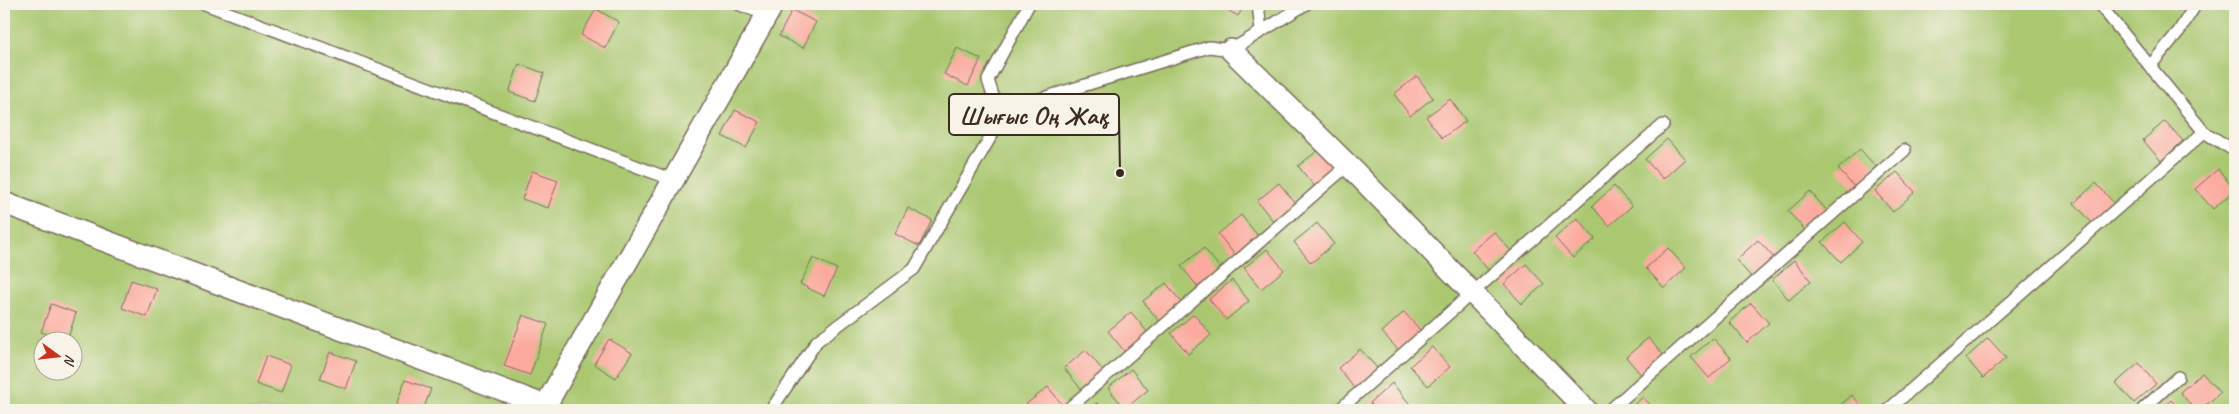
<svg xmlns="http://www.w3.org/2000/svg" width="2239" height="414" font-family="Caveat,sans-serif">
<style>
.garden{fill:#a9c870;stroke:#727947;fill-rule:evenodd}
.building{fill:#fcaa9e}
.lines{fill:none;stroke-linecap:round;stroke-linejoin:round}
.service-casing{stroke:#7a6c5c;stroke-width:14}
.minor-casing{stroke:#7a6c5c;stroke-width:24}
.service{stroke:#fff;stroke-width:11}
.minor{stroke:#fff;stroke-width:21}
.leader{fill:none;stroke:#3b2a1e;stroke-width:2}
.callout-dot{fill:#3b2a1e;stroke:#f7f3e8;stroke-width:2}
.callout{fill:#f7f3e8;stroke:#3b2a1e;stroke-width:2}
.callout-label{font-size:26px;text-anchor:middle;font-weight:bold;fill:#3b2a1e}
</style>
<rect width="100%" height="100%" fill="#f7f3e8"/>
<filter id="ink" filterUnits="userSpaceOnUse"><feTurbulence type="fractalNoise" baseFrequency=".02" numOctaves="2"/><feDisplacementMap in="SourceGraphic" scale="10" xChannelSelector="R" yChannelSelector="G"/><feConvolveMatrix kernelMatrix="1 2 1 2 8 2 1 2 1" color-interpolation-filters="sRGB"/></filter>
<filter id="wash" filterUnits="userSpaceOnUse"><feTurbulence type="fractalNoise" baseFrequency=".0096" numOctaves="4" result="noise"/><feDisplacementMap in="SourceGraphic" scale="20" xChannelSelector="R" yChannelSelector="G"/><feGaussianBlur stdDeviation="1.12" result="paint"/><feColorMatrix in="noise" values="0 0 0 0 0 0 0 0 0 0 0 0 0 0 0 0 0 1.4 0 .05"/><feComposite in="paint" operator="in"/></filter>
<g filter="url(#wash)">
<rect width="100%" height="100%" fill="#eee8ce"/>
<!-- garden -->
<path class="garden" d="M4 4H2235V410H4ZM42 342H72V372H42Z"/>
<g id="blocks">
<!-- building -->
<path class="building" d="M1217 4H1245L1238 16Z
M596 9 619 22 605 48 581 35Z
M792 10 816 22 803 48 779 36Z
M957 48 981 59 968 86 944 74Z
M519 64 544 73 535 101 509 92Z
M1417 76 1433 98 1410 116 1394 94Z
M1450 99 1466 121 1442 138 1426 117Z
M735 110 760 122 746 148 722 136Z
M2165 121 2183 141 2161 161 2143 140Z
M1667 139 1685 159 1663 179 1645 159Z
M1321 148 1338 169 1315 187 1298 166Z
M1860 149 1878 169 1856 189 1838 169Z
M2218 169 2235 190 2213 209 2195 189Z
M532 171 558 180 548 208 522 199Z
M1897 172 1915 192 1893 212 1875 191Z
M1279 183 1296 204 1274 222 1257 201Z
M2096 183 2114 203 2092 223 2074 203Z
M1614 186 1632 206 1609 226 1592 206Z
M1810 191 1828 212 1806 231 1788 211Z
M908 208 932 220 919 246 895 234Z
M1241 215 1258 236 1235 255 1218 234Z
M1577 218 1595 239 1573 258 1555 238Z
M1845 222 1862 242 1841 262 1822 242Z
M1317 223 1334 244 1311 263 1294 242Z
M1494 232 1512 252 1490 272 1472 251Z
M1758 240 1776 260 1754 280 1736 260Z
M1204 248 1221 269 1198 287 1181 266Z
M1668 248 1686 268 1664 288 1646 268Z
M1267 249 1284 270 1261 289 1244 268Z
M813 258 837 269 824 296 800 284Z
M1794 260 1811 281 1789 300 1772 280Z
M1526 264 1544 284 1522 304 1504 284Z
M131 280 157 289 147 317 122 308Z
M1232 280 1249 301 1226 320 1209 299Z
M1166 283 1183 304 1160 322 1143 301Z
M1751 303 1769 323 1747 343 1729 322Z
M51 304 76 313 67 341 41 332Z
M1131 312 1148 333 1125 352 1108 331Z
M1404 312 1422 332 1400 352 1382 332Z
M1194 314 1211 335 1188 354 1171 333Z
M523 315 548 324 530 375 504 366Z
M1648 338 1666 358 1644 378 1626 357Z
M1713 338 1731 358 1709 378 1691 357Z
M1988 338 2006 358 1983 378 1966 358Z
M609 339 632 353 616 378 594 364Z
M1432 347 1450 367 1428 386 1410 366Z
M1360 349 1378 369 1355 389 1338 368Z
M1086 350 1103 371 1081 389 1064 368Z
M330 352 356 361 346 389 320 379Z
M266 356 291 365 281 393 256 384Z
M2139 363 2156 384 2134 403 2116 383Z
M1131 369 1148 390 1125 409 1108 388Z
M2202 373 2220 393 2200 410H2195L2180 392Z
M405 380 431 389 423 410H401L395 408Z
M1392 383 1410 404 1403 410H1377L1370 403Z
M1048 387 1065 408 1061 410H1029L1025 405Z
M1852 395 1865 410H1835Z
M1643 397 1655 410H1628Z
M2171 400 2180 410H2160Z
M1097 403 1103 410H1088Z"/>
</g>
</g>
<g filter="url(#ink)">
<use href="#blocks" fill-opacity="0" stroke="#7a6c5c" stroke-width="1"/>
<g class="lines">
<!-- service casing -->
<g class="service-casing">
<path id="service" d="M205 4 673 180
M738 4 767 15
M1258 4 1261 31
M2099 4 2204 132 2235 151
M2151 65 2179 31 2196 4
M998 112 1209 47 1231 50 1306 4
M771 410 817 341 914 269 994 131 998 112 988 80 1029 4
M1067 410 1348 165
M1339 410 1663 125
M1610 410 1905 150
M1888 410 2204 132
M2142 410 2178 377"/>
</g>
<!-- minor casing -->
<g class="minor-casing">
<path id="minor" d="M1231 50 1357 174 1586 410
M4 203 546 406
M543 410 773 4"/>
</g>
<!-- service -->
<use href="#service" class="service"/>
<!-- minor -->
<use href="#minor" class="minor"/>
</g>
</g>
<!-- callouts -->
<path class="leader" d="M1120 173L1119 115"/>
<circle class="callout-dot" cx="1120" cy="173" r="5"/>
<rect class="callout" x="949" y="94" width="170" height="41" rx="5"/>
<g class="callout-label">
<text x="1034" y="124">Шығыс Оң Жақ</text>
</g>
<!-- margin -->
<rect width="2239" height="414" fill="none" stroke="#f7f3e8" stroke-width="20"/>
<!-- north arrow -->
<g transform="translate(58 356) rotate(105)"><circle r="24" fill="#f7f3e8" stroke="#aca397"/>
<path d="M0-4L9 19L0 12L-9 19Z" fill="#c8321e"/>
<text y="-8" font-size="14" font-weight="bold" text-anchor="middle" fill="#3b2a1e">N</text>
</g>
</svg>
